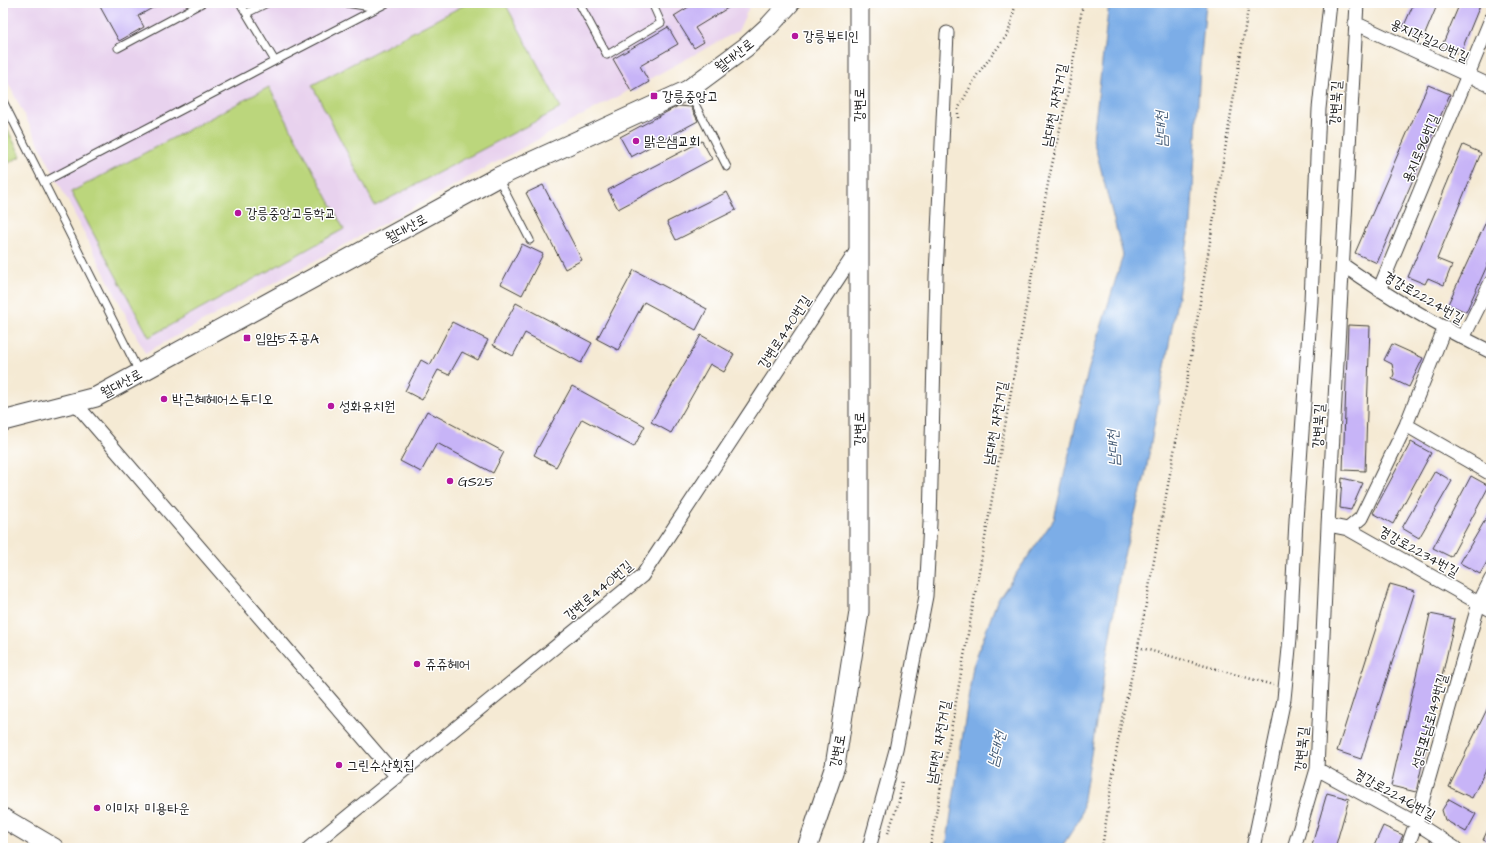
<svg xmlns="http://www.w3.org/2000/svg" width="1494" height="851" font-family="'Architects Daughter','Poor Story',sans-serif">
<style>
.built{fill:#e8d2ee}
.green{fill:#bbd67c;stroke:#6c794c}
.water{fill:#7cade7;stroke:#4c6482}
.building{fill:#c7b4f7}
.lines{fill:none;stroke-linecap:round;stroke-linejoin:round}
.lane-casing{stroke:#3d3b38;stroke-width:9}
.street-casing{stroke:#3d3b38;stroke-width:15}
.secondary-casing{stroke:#3d3b38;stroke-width:21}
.path{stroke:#3d3b38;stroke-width:2.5;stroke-dasharray:1 3;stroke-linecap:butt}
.lane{stroke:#fff;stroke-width:7}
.street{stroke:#fff;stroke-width:13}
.secondary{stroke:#fff;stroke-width:19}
.poi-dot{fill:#b5179e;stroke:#fff;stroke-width:1.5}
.labels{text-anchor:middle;stroke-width:3;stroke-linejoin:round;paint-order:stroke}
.poi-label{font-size:14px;fill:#1c1c1c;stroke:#fff;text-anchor:start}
.street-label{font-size:14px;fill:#1c1c1c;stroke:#fff}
.water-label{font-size:15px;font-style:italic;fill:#475d77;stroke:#fff}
</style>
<rect width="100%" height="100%" fill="#fff"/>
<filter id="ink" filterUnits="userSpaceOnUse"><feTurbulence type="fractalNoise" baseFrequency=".025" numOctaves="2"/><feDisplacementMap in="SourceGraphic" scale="8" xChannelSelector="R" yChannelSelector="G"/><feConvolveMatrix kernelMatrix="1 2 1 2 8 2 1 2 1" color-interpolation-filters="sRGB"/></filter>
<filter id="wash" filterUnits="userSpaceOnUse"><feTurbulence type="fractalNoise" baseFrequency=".012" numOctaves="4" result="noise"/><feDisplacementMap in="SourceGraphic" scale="16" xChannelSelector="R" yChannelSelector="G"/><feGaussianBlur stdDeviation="0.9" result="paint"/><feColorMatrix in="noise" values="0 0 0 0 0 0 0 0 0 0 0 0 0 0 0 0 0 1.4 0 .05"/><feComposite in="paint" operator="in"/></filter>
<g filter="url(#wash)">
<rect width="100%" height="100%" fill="#f5ead4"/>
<!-- built -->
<path class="built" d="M3 3H751L738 31 145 353 3 73Z"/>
<!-- green -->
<path class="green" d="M468 3H505L561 108 375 206 312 85Z
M269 87 344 229 149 337 71 192Z
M3 121 21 156 3 166Z"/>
<!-- water -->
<path class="water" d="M1109 3H1206L1200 67 1191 224 1145 476 1121 567 1081 817 1061 848H946L973 666 997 601 1054 519 1088 371 1123 255 1093 139Z"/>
<g id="blocks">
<!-- building -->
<path class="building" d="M98 3H154L156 6 138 16 144 27 119 41Z
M695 3H736L695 28 704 42 694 48 674 16Z
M1414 3H1438L1423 39 1402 30Z
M1460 3H1481L1460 54 1441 48Z
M668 27 678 44 640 66 649 82 632 92 613 59Z
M1428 85 1450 94 1377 263 1355 253Z
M678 106 691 107 698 121 631 157 620 137Z
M702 141 712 159 618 209 608 190Z
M1463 145 1481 153 1437 259 1452 265 1444 285 1428 278 1425 284 1408 277Z
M543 185 582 260 565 269 526 193Z
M727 192 736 210 676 240 667 222Z
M1491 211V257L1466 312 1448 304Z
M522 244 543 254 522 295 501 284Z
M634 270 707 309 696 330 644 302 618 350 597 339Z
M516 303 592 343 581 363 525 333 513 356 493 345Z
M452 322 488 340 478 360 462 352 449 375 438 370 422 400 405 391 421 360 430 365Z
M1348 325 1370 326 1365 471 1343 470Z
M701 335 734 354 724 372 710 364 671 433 651 422Z
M1392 344 1423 358 1409 387 1392 379 1394 374 1392 364 1384 360Z
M572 386 645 426 634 447 582 419 556 467 534 455Z
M427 411 504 452 493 473 437 443 421 472 400 461Z
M1411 442 1431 453 1393 524 1373 513Z
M1435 471 1452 481 1419 538 1402 528Z
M1471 476 1489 486 1451 557 1433 548Z
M1342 478 1363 483 1351 510 1340 508Z
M1491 510V555L1480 574 1460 563Z
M1390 584 1415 591 1361 759 1337 751Z
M1430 614 1455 619 1416 792 1391 786Z
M1491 701V759L1472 798 1449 787Z
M1327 793 1349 799 1335 848H1311Z
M1449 799 1476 814 1466 832 1445 820 1442 810Z
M1491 823V843L1483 840Z
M1383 826 1403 835 1397 848H1373Z"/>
</g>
</g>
<g filter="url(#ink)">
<use href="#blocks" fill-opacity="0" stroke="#3d3b38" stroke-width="1"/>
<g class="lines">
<!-- lane casing -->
<g class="lane-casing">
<path id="lane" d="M240 3 275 61 387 3
M346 3 377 8
M579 3 607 55 661 23 652 3
M247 13 267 3
M118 48 202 3
M688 90 727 167
M3 101 139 372
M498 178 530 240
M44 182 275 61"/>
</g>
<!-- street casing -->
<g class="street-casing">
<path id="street" d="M1355 23 1491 86
M1343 265C1390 298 1440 327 1491 352
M1379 290 1491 19
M1463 338 1491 282
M75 403 397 777
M1406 425 1491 474
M1328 525 1348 529 1491 610
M1348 529 1361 518 1406 425 1445 327
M1317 769 1416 823 1455 848
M309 848 642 576 859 247
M869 848 896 750 926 596 930 523 936 276 947 33
M1253 848 1284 699 1290 638 1296 520 1311 301 1319 109 1330 3
M1294 848 1317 769 1328 525 1357 3
M1407 848 1416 823 1479 603 1491 579"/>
</g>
<!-- secondary casing -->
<g class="secondary-casing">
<path id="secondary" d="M3 421 96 397 498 177 688 90 746 47 769 26 790 3
M3 818 54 848
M807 848 835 766 859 612V3"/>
</g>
<!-- path -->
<path class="path" d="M958 118V109L977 75 1008 34 1016 3
M1138 647 1273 685
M888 833 899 801 902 780
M930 848 1048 183 1068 92 1083 3
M1102 848 1120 728 1138 647 1187 382 1249 3"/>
<!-- lane -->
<use href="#lane" class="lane"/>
<!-- street -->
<use href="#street" class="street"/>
<!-- secondary -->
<use href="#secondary" class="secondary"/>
</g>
</g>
<!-- markers -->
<g class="poi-dot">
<circle cx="795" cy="36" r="4"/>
<rect x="650" y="92" width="8" height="8" rx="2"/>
<circle cx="636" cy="141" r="4"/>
<circle cx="238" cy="213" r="4"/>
<rect x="243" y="334" width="8" height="8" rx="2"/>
<circle cx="164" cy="399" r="4"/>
<circle cx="331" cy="406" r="4"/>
<circle cx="450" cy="481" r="4"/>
<circle cx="417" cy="664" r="4"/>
<circle cx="339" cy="765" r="4"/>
<circle cx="97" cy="808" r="4"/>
</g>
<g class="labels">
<!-- poi labels -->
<g class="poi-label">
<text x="803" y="41">강릉뷰티인</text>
<text x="662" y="101">강릉중앙고</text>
<text x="644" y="146">맑은샘교회</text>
<text x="246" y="218">강릉중앙고등학교</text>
<text x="255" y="343">입암5주공A</text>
<text x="172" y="404">박근혜헤어스튜디오</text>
<text x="339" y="411">성화유치원</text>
<text x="458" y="486">GS25</text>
<text x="425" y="669">쥬쥬헤어</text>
<text x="347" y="770">그린수산횟집</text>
<text x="105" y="813">이미자 미용타운</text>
</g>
<!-- street labels -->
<g class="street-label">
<text transform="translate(1430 40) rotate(25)" y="5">용지각길20번길</text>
<text transform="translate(734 55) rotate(-38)" y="5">월대산로</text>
<text transform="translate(1335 103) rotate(-87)" y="5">강변북길</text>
<text transform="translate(859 105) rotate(-90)" y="5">강변로</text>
<text transform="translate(1054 105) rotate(-79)" y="5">남대천 자전거길</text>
<text transform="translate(1420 148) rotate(-67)" y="5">용지로96번길</text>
<text transform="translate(406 228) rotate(-29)" y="5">월대산로</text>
<text transform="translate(1424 297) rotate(30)" y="5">경강로2224번길</text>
<text transform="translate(784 332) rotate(-57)" y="5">강변로440번길</text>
<text transform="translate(121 383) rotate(-29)" y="5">월대산로</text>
<text transform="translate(995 423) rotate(-80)" y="5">남대천 자전거길</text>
<text transform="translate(1318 426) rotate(-87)" y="5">강변북길</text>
<text transform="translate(859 429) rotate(-90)" y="5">강변로</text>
<text transform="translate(1419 551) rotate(29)" y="5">경강로2234번길</text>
<text transform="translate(598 590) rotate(-40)" y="5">강변로440번길</text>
<text transform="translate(1429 721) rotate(-74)" y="5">성덕포남로149번길</text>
<text transform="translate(938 742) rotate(-80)" y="5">남대천 자전거길</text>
<text transform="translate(1301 749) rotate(-85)" y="5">강변북길</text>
<text transform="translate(837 751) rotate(-79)" y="5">강변로</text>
<text transform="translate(1395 794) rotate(29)" y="5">경강로2246번길</text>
</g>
<!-- water labels -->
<g class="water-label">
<text transform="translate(1161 129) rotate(-91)" y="5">남대천</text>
<text transform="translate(1113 448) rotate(-92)" y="5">남대천</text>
<text transform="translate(996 749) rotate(-76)" y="5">남대천</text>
</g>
</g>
<!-- margin -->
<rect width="1494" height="851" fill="none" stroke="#fff" stroke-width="16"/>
</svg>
